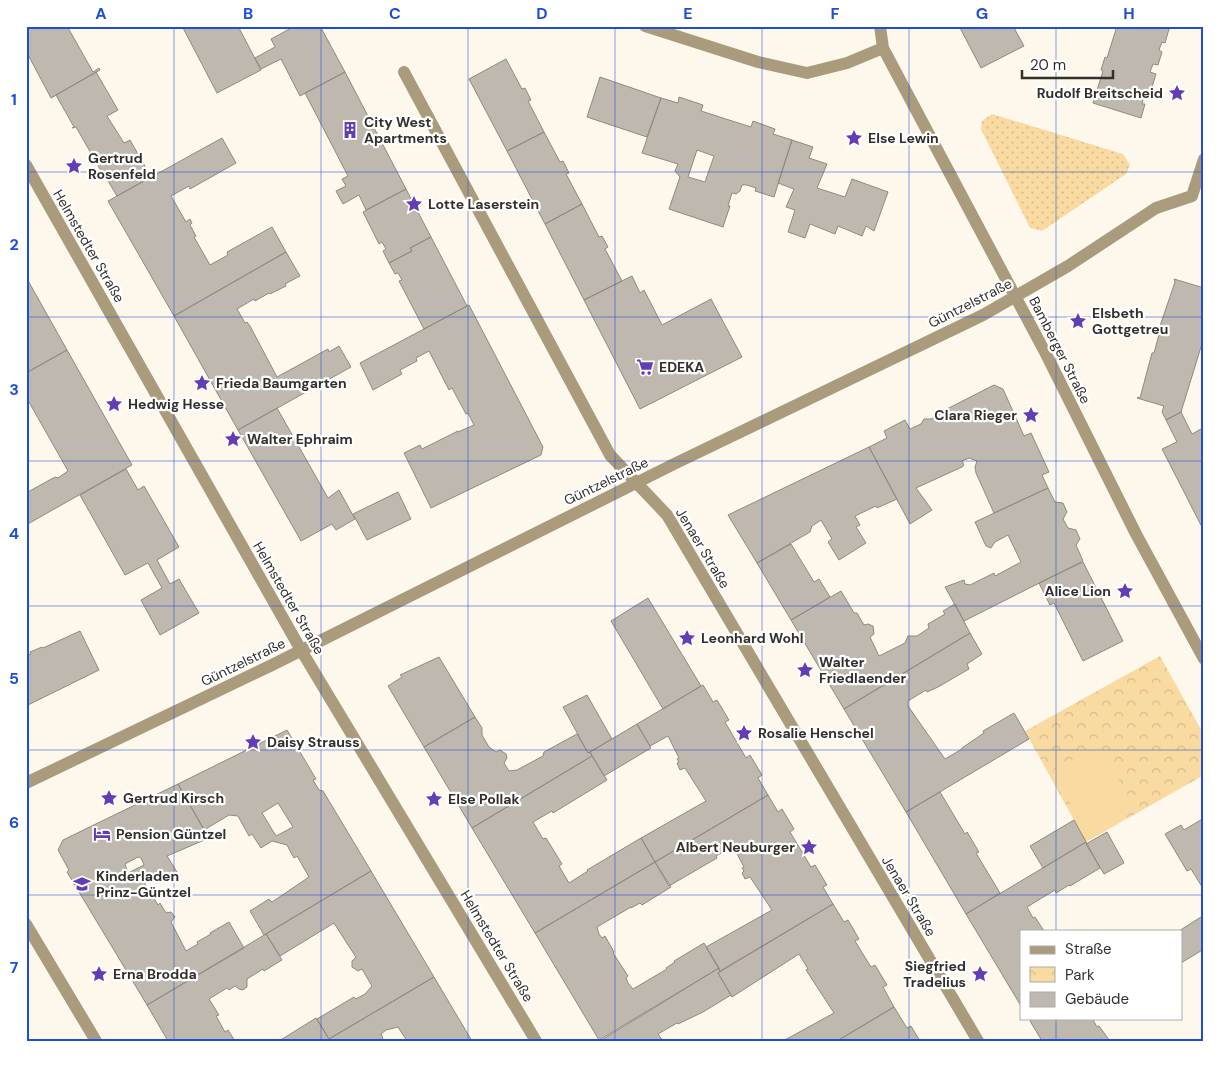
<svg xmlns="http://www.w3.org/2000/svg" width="1230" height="1067" font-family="'DM Sans',sans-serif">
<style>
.grass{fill:url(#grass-dots)}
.park{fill:url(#park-crowns)}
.pitch{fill:#f9daa1}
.building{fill:#beb8ae;stroke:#8f8a80;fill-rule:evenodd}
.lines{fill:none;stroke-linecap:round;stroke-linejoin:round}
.street{stroke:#ab9b7d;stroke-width:12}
.grid{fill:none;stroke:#1d4ed8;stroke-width:1;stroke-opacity:0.55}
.labels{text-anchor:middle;stroke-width:4.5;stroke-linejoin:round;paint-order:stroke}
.poi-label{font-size:14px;font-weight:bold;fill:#32302c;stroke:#fff;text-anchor:start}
.street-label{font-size:14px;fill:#32302c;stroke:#fff}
.neatline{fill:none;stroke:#1d4ed8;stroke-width:2}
.grid-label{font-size:16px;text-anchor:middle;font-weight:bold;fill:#1d4ed8}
</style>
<defs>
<pattern id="grass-dots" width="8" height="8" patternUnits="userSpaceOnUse" patternTransform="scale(1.25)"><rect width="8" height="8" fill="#f9daa1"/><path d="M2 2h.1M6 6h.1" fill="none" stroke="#d6bb8b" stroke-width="1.8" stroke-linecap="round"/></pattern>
<pattern id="park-crowns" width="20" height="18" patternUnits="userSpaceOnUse" patternTransform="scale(1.25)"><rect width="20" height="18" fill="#f9daa1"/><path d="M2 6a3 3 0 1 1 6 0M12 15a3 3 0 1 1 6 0" fill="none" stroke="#d6bb8b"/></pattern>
</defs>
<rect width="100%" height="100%" fill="#fef8ec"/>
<!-- grass -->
<path class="grass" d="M992 114 1123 154 1130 165 1126 174 1042 231 1030 228 981 129 982 121Z"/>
<!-- park -->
<path class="park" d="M1160 656 1204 735V775L1086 842 1025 731Z"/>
<!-- pitch -->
<path class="pitch" d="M1099 745 1136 810 1089 837 1052 771Z"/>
<!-- building -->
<path class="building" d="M26 26H67L93 72 99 68 100 70 51 98 26 51Z
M182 26H238L261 70 217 93Z
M295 26H320L345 72 300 96 281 59 261 69 255 58 275 47 271 39Z
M959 26H1013L1024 46 981 68Z
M1117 26H1166L1165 28 1169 29 1165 43 1162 42 1159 50 1162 52 1158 65 1153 64 1150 72 1156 74 1149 97 1144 96 1142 104H1145L1141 118 1093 103 1103 71 1101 70 1105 57 1107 58Z
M506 59 522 89 525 88 531 100 528 101 544 132 507 151 469 79Z
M96 72 118 110 107 116 124 143 130 140 151 177 117 196 105 176 102 178 104 176 76 127 72 128 74 127 56 95Z
M345 72 406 189 366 210 359 195 343 204 336 191 346 186 342 179 348 176 305 93Z
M600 77 661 98 647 137 587 117Z
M679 97 703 105 701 111 751 127 753 121 775 129 773 134 792 140 774 197 755 191 756 188 747 185H742L740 191 736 194 732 193 728 206H730L723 227 669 209 680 177 675 171 678 164 642 153 661 98 678 103ZM697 150 714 156 705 182 688 177Z
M544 132 560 162 563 161 569 173 566 174 582 204 545 224 507 151Z
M222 138 236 163 190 189 189 186 171 196 186 222 190 219 192 223 190 225 196 236 194 237 210 265 228 255 227 252 272 227 286 252 174 316 108 201Z
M792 140 813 147 809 158 827 164 817 188 845 197 852 179 888 192 874 231 866 226 862 236 838 226 835 234 810 224 805 238 788 232 795 210 786 207 794 189 778 183Z
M406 189 431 237 410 248 412 251 389 263 383 251 386 249 382 242 379 244 363 212Z
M582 204 599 237 602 236 608 247 605 249 622 281 584 300 545 224Z
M431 237 467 306 424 329 399 281 402 280 398 273 395 274 389 263 412 251 410 248Z
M286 252 300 276 285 284 286 286 270 294 269 293 255 301 254 299 237 309 245 323 247 322 250 326 277 377 328 349 329 352 339 346 351 367 238 430 174 316Z
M632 276 640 293 644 290 662 325 711 299 742 357 640 409 584 300Z
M26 277 67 350 26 373Z
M1174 279 1204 288V337L1181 412 1166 420 1162 412 1164 406 1137 398 1138 397 1140 398 1152 353H1154L1161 327 1160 326 1175 282Z
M469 305 543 447 541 455 431 508 404 453 420 445 422 449 458 431V432L474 425 468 413 466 414 452 388 449 390 429 351 416 358 417 361 400 370 402 374 373 390 360 363Z
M67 350 132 465 26 525V493L55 477 58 478 68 471 29 402 26 404V373Z
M994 385 1003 389 1024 436 1031 433 1049 472 1042 475 1048 488 994 513 976 473 975 467 977 461 969 458 962 461 964 465 962 467 916 488 932 510 910 524 869 447 887 438 884 431 905 420 910 429 921 424 924 419H931L943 413V411Z
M277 408 328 498 339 490 355 519 336 530 332 524 301 541 238 430Z
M1181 412 1192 434 1201 429 1204 434V531L1162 449 1177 442 1166 420Z
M869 447 897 499 877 508 876 506 855 516 860 525 856 527 866 543 839 560 828 542 832 539 821 520 812 526 810 532 757 563 728 515Z
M126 469 138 490 144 486 179 547 157 560 170 584 179 579 199 613 160 635 141 600 162 588 148 563 125 575 80 495Z
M1048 488 1055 502 1063 503 1067 512 1063 519 1068 528 1076 530 1080 539 1076 545 1083 561 964 621 945 587 964 580 965 584 970 585 994 573 995 576 1021 562 1008 535 995 542 991 548 986 546 975 522Z
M398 492 411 519 367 540 353 514Z
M791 544 814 582 819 579 830 597 791 620 757 563Z
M1083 562 1123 641 1083 661 1054 603 1050 605 1039 583Z
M841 591 854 613H857L864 625 868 624 873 626 874 634 870 637 879 656 905 643 908 636H917L929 628 928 624 945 614 943 611 955 604 970 633 844 709 791 620Z
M648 598 701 686 663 709 611 621Z
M80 631 99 670 26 706V656L31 654 30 652 42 647 43 648Z
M970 633 982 654 967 664 969 669 938 687 927 692 926 690 908 701V706L945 759 962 749V748L984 733 983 731 1014 713 1029 739 906 812 844 709Z
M439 657 475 717 424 747 388 686 402 677 400 675Z
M703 685 713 702 717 700 729 720 725 722 746 758 750 755 762 775 758 778 768 795 655 862 641 838 706 801 685 768 680 770 677 763 679 762 677 759 679 758 668 736 650 746 637 724Z
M587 695 612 739 588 753 563 707Z
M475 717 482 728V735L489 747 496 752 500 750 506 754 507 758 504 763 509 771 517 770 543 756 544 752 577 734 588 753 590 752 592 756 472 828 424 747Z
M637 724 651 748 604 776 590 752Z
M287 730 316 779 313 780 319 790 323 791 371 871 264 935 250 911 269 899 272 902 309 877 297 856 294 858 287 845 272 841 261 848 252 834 249 836 238 816 229 815 204 830 178 784ZM278 803 293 827 276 836 262 813Z
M592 756 607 780 553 813 552 811 533 822 543 839 546 838 562 864 559 866 569 883 588 871 587 870 641 838 655 862 535 933 472 828Z
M178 784 209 838 167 856 177 872 159 879 158 877 144 882 158 905 160 903 166 913 171 912 175 917 171 922 186 951 198 944 197 942 211 934 210 933 229 922 244 948 147 1005 67 872 69 870 58 850 63 840ZM138 857 141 858 144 865 128 873 125 864Z
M940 792 965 834 967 832 979 852 976 853 1000 893 966 914 906 812Z
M768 795 778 812 782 809 794 829 790 832 811 867 815 865 827 885 823 887 833 904 720 971 706 947 772 910 750 877 745 879 742 873 744 871 742 868 744 867 733 846 716 856 717 858 669 886 655 862Z
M1204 818V890L1191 869 1187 871 1165 834 1181 825 1184 830Z
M1074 820 1086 842 1043 868 1030 846Z
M1107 832 1124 863 1104 874 1086 844Z
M1086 842 1100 868 1070 886 1069 885 1056 893 1055 890 1027 907 1033 918 1035 917 1044 931H1021V1006L966 914Z
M655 862 671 887 642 905 640 903 631 908V907L597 927 599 934 602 938 605 936 614 952 613 953 628 976 626 978 628 983 633 989 667 969 666 968 675 962 674 961 704 943 719 968 599 1040 535 933Z
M371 871 434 977 329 1039 317 1019 354 997 356 999 365 994 372 986 362 969 358 971 352 967V961L356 957 348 945 334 923 280 956 266 934Z
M833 904 844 922 848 920 859 939 855 941 871 967 875 965 887 985 883 987 894 1007 837 1041H783L834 1013 806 970 808 969 799 954 732 997 718 973Z
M1204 915V949L1181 963V931H1179Z
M266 934 282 960 264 971 263 969 247 979V987L243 990 239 989 235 986 229 990 227 988 209 999 219 1015 216 1016 225 1032 228 1030 235 1041H168L147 1005Z
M719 968 720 971 718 973 731 995 703 1012 678 1024 677 1023 658 1034 663 1041H600Z
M434 977 472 1041H407L398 1027 386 1030 381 1034 383 1039 380 1041H330L329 1039Z
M894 1007 907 1028 911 1026 920 1041H837Z
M316 1018 329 1039 327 1041H279Z
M1035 1018H1092L1097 1027 1099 1026 1110 1041H1042L1030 1021Z"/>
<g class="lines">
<!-- street -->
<path class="street" d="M645 26 758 62 807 73 847 63 883 48
M880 26 883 48 1046 354 1136 534 1204 659
M404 72 610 455 667 515 978 1041
M26 165 301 650 536 1041
M1192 196 1204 159
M26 783 272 665 674 464 983 315 1068 266 1156 208 1192 196
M26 924 96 1041"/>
</g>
<!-- grid -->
<path class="grid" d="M174 26V1041M321 26V1041M468 26V1041M615 26V1041M762 26V1041M909 26V1041M1056 26V931M26 172H1204M26 317H1204M26 461H1204M26 606H1204M26 750H1204M26 895H1204M1056 1018V1041"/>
<!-- icons -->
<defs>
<g id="sight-bare" transform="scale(1.35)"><path d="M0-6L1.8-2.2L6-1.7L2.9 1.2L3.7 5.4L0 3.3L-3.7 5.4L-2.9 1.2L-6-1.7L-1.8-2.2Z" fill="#633db5" stroke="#fff" stroke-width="2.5" paint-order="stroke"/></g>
<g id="building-bare" transform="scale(1.35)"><path d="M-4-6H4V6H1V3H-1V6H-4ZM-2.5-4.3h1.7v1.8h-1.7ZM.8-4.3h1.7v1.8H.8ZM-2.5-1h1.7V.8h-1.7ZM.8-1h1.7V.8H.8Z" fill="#633db5" stroke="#fff" stroke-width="2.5" paint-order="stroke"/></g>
<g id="supermarket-bare" transform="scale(1.35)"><path d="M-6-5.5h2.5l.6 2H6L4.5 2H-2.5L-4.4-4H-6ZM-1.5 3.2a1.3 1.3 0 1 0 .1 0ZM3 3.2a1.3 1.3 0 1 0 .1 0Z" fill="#633db5" stroke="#fff" stroke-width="2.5" paint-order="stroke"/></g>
<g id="hotel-bare" transform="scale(1.35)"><path d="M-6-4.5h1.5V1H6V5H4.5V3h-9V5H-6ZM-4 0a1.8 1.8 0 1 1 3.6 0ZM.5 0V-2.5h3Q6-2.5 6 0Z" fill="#633db5" stroke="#fff" stroke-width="2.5" paint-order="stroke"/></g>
<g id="school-bare" transform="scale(1.35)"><path d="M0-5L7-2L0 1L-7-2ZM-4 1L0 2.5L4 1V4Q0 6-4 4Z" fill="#633db5" stroke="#fff" stroke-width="2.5" paint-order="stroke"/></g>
</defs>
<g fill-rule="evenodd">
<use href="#sight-bare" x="1177" y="93"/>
<use href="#building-bare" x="350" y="130"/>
<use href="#sight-bare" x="854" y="138"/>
<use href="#sight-bare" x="74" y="166"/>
<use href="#sight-bare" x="414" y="204"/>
<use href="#sight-bare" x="1078" y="321"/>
<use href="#supermarket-bare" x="645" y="367"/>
<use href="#sight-bare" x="202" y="383"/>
<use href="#sight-bare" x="114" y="404"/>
<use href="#sight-bare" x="1031" y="415"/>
<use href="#sight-bare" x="233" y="439"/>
<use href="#sight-bare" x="1125" y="591"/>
<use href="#sight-bare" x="687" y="638"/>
<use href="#sight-bare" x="805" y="670"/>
<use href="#sight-bare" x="744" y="733"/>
<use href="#sight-bare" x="253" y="742"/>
<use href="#sight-bare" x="109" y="798"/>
<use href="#sight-bare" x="434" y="799"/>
<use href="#hotel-bare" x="102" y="834"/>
<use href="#sight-bare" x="809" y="847"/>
<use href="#school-bare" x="82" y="884"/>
<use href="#sight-bare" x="99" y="974"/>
<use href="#sight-bare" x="980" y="974"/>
</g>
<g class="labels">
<!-- poi labels -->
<g class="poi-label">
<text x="1163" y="98" text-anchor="end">Rudolf Breitscheid</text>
<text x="364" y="127">City West<tspan x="364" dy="16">Apartments</tspan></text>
<text x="868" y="143">Else Lewin</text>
<text x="88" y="163">Gertrud<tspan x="88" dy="16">Rosenfeld</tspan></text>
<text x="428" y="209">Lotte Laserstein</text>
<text x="1092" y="318">Elsbeth<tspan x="1092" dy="16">Gottgetreu</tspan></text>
<text x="659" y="372">EDEKA</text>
<text x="216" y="388">Frieda Baumgarten</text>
<text x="128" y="409">Hedwig Hesse</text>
<text x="1017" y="420" text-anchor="end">Clara Rieger</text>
<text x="247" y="444">Walter Ephraim</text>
<text x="1111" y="596" text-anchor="end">Alice Lion</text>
<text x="701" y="643">Leonhard Wohl</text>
<text x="819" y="667">Walter<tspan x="819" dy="16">Friedlaender</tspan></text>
<text x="758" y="738">Rosalie Henschel</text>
<text x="267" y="747">Daisy Strauss</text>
<text x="123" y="803">Gertrud Kirsch</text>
<text x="448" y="804">Else Pollak</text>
<text x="116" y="839">Pension Güntzel</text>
<text x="795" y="852" text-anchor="end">Albert Neuburger</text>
<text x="96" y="881">Kinderladen<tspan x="96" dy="16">Prinz-Güntzel</tspan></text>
<text x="966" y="971" text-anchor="end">Siegfried<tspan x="966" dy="16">Tradelius</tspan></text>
<text x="113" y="979">Erna Brodda</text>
</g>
<!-- street labels -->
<g class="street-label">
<text transform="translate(89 246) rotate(60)" y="5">Helmstedter Straße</text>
<text transform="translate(970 303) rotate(-27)" y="5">Güntzelstraße</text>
<text transform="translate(1060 350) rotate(63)" y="5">Bamberger Straße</text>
<text transform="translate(606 481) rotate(-26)" y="5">Güntzelstraße</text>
<text transform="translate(703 548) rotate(59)" y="5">Jenaer Straße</text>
<text transform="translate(289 598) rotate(60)" y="5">Helmstedter Straße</text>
<text transform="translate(243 662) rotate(-26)" y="5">Güntzelstraße</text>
<text transform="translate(909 896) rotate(59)" y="5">Jenaer Straße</text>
<text transform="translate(497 946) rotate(59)" y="5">Helmstedter Straße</text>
</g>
</g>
<!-- border -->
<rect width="1230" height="1067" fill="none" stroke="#ffffff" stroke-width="55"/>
<!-- legend -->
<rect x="1020" y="930" width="162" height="90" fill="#ffffff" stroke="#adacab"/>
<rect x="1030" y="946" width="25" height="8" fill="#ab9b7d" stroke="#adacab"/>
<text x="1065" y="954" font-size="15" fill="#32302c">Straße</text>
<rect x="1030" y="967" width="25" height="15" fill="url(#park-crowns)" stroke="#adacab"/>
<text x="1065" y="980" font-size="15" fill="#32302c">Park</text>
<rect x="1030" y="992" width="25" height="15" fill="#beb8ae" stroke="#adacab"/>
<text x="1065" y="1004" font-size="15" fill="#32302c">Gebäude</text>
<!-- scale -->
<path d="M1022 70v8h91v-8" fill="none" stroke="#32302c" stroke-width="2.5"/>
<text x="1030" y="70" font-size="15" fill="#32302c" stroke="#ffffff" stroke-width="4" paint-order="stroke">20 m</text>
<rect x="28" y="28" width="1174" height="1012" class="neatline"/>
<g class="grid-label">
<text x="101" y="19">A</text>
<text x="248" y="19">B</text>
<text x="395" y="19">C</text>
<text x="542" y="19">D</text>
<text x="688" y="19">E</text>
<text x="835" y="19">F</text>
<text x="982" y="19">G</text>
<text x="1129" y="19">H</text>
<text x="14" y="105">1</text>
<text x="14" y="250">2</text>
<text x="14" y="395">3</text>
<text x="14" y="539">4</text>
<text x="14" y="684">5</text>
<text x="14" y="828">6</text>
<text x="14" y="973">7</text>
</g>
</svg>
